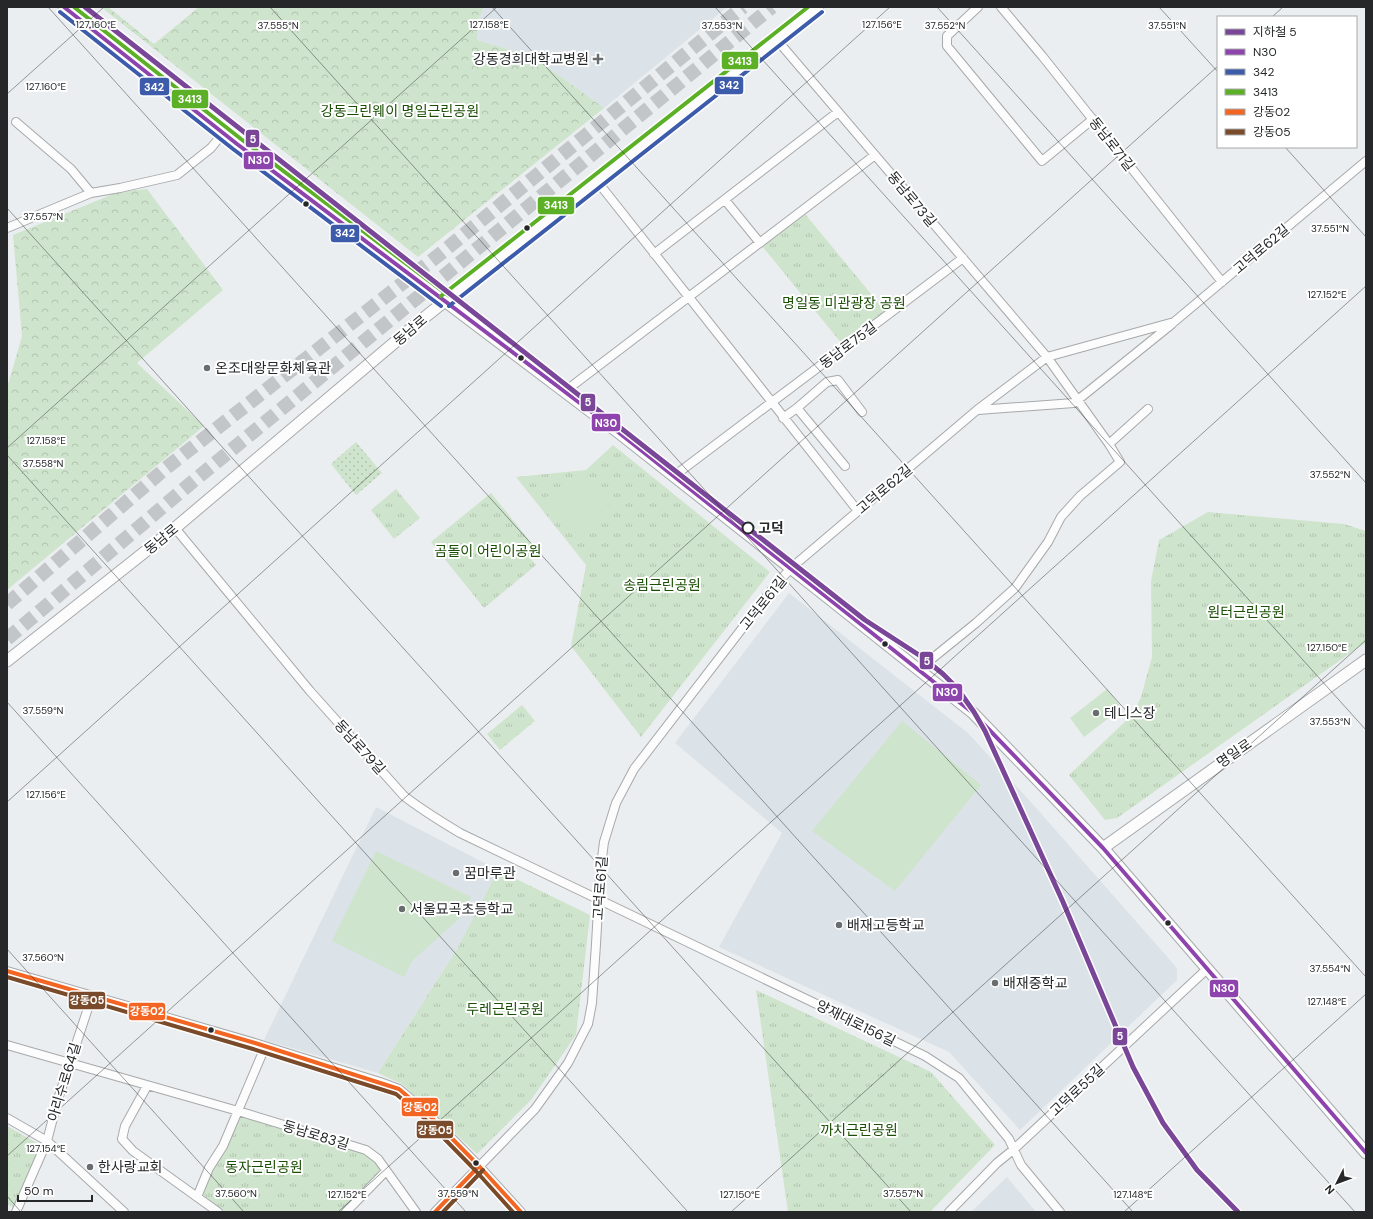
<svg xmlns="http://www.w3.org/2000/svg" width="1373" height="1219" font-family="'DM Sans','Noto Sans KR',sans-serif">
<style>
.built{fill:#dbe2e8}
.grass{fill:url(#grass-tufts)}
.forest{fill:url(#forest-crowns)}
.garden{fill:url(#garden-dots)}
.pitch{fill:#cfe4cc}
.lines{fill:none;stroke-linecap:round;stroke-linejoin:round}
.highway-tunnel{stroke:#c3c6c8;stroke-width:14;stroke-dasharray:14 7;stroke-linecap:butt}
.street-casing{stroke:#a7a9aa;stroke-width:10}
.secondary-casing{stroke:#a7a9aa;stroke-width:13}
.street{stroke:#fcfcfd;stroke-width:8}
.secondary{stroke:#fcfcfd;stroke-width:11}
.bus-1-casing{stroke:#fff;stroke-width:7}
.bus-2-casing{stroke:#fff;stroke-width:7}
.bus-3-casing{stroke:#fff;stroke-width:7}
.bus-4-casing{stroke:#fff;stroke-width:7}
.bus-5-casing{stroke:#fff;stroke-width:7}
.bus-1{stroke:#8e44ad;stroke-width:4}
.bus-2{stroke:#3d5bab;stroke-width:4}
.bus-3{stroke:#5bb025;stroke-width:4}
.bus-4{stroke:#f26522;stroke-width:4}
.bus-5{stroke:#7a4b2a;stroke-width:4}
.metro-1-casing{stroke:#fff;stroke-width:8}
.metro-1{stroke:#794698;stroke-width:5}
.ticks{fill:none;stroke:#252729;stroke-width:1;stroke-opacity:0.45}
.poi-dot{fill:#6a6d6f;stroke:#fff;stroke-width:1.5}
.bus-dot{fill:#252729;stroke:#fff;stroke-width:1.5}
.stop-dot{fill:#fff;stroke:#252729;stroke-width:2}
.labels{text-anchor:middle;stroke-width:4;stroke-linejoin:round;paint-order:stroke}
.poi-label{font-size:14px;fill:#252729;stroke:#fff;text-anchor:start}
.park-label{font-size:14px;fill:#1a4f05;stroke:#fff}
.street-label{font-size:14px;fill:#252729;stroke:#fff}
.stop-label{font-size:14px;font-weight:bold;fill:#252729;stroke:#fff;text-anchor:start}
.ticks-label{font-size:10px;text-anchor:middle;fill:#252729;stroke:#fff;stroke-width:4;stroke-linejoin:round;paint-order:stroke}
.line-badge{stroke:#fff;stroke-width:1.5}
.badge-label{font-size:11px;text-anchor:middle;font-weight:bold;fill:#fff}
</style>
<defs>
<pattern id="grass-tufts" width="24" height="20" patternUnits="userSpaceOnUse"><rect width="24" height="20" fill="#cfe4cc"/><path d="M3 7l-1-3M5 7V3M7 7l1-3M15 17l-1-3M17 17v-4M19 17l1-3" fill="none" stroke="#b2c4af"/></pattern>
<pattern id="forest-crowns" width="20" height="18" patternUnits="userSpaceOnUse"><rect width="20" height="18" fill="#cfe4cc"/><path d="M2 6a3 3 0 1 1 6 0M12 15a3 3 0 1 1 6 0" fill="none" stroke="#b2c4af"/></pattern>
<pattern id="garden-dots" width="8" height="8" patternUnits="userSpaceOnUse"><rect width="8" height="8" fill="#cfe4cc"/><path d="M2 2h.1M6 6h.1" fill="none" stroke="#b2c4af" stroke-width="1.8" stroke-linecap="round"/></pattern>
</defs>
<rect width="100%" height="100%" fill="#ebeef0"/>
<!-- built -->
<path class="built" d="M484 7H727L604 108 543 64 523 54 477 40V22Z
M789 593 968 733 1037 809 1177 968V980L1020 1130 949 1052 719 947 782 833 675 743Z
M376 807 498 870 457 949 378 1073 264 1040Z
M1007 1177 1036 1212H971Z"/>
<!-- grass -->
<path class="grass" d="M805 214 886 312 843 345 762 246Z
M613 445 770 572 641 737 571 646 586 565 516 477 586 470Z
M396 489 420 518 394 539 371 510Z
M491 493 537 550 529 557 536 565 484 608 431 542Z
M1208 512 1344 524 1366 531V642L1117 818 1105 820 1069 775 1132 715 1141 697 1152 657 1151 581 1159 540Z
M522 705 535 721 500 750 487 734Z
M498 870 590 915 576 1035 531 1100 477 1154 402 1084 378 1073 457 949Z
M756 990 931 1072 995 1145 930 1212H788Z
M238 1111 366 1150 386 1171 346 1212H218L197 1197Z
M7 1126 46 1148 16 1209 7 1204Z"/>
<!-- forest -->
<path class="forest" d="M101 7H108L154 44 199 7H433L436 8 437 7H484L477 22V40L523 54 543 64 604 108 418 257Z
M147 189 223 290 137 363 204 426 7 590V388L22 336 13 235 118 192Z"/>
<!-- garden -->
<path class="garden" d="M356 442 382 473 356 495 331 464Z"/>
<!-- pitch -->
<path class="pitch" d="M584 471 610 508 572 535 545 498Z
M1107 689 1122 708 1084 737 1070 718Z
M902 721 981 785 895 891 812 831Z
M376 851 471 897 461 917 412 961 404 977 332 941Z"/>
<g class="lines">
<!-- highway-tunnel -->
<path class="highway-tunnel" d="M7 604 166 468 440 254 743 7
M7 639 191 483 772 7"/>
<!-- street casing -->
<g class="street-casing">
<path id="street" d="M978 7 947 36V46L1042 161 1093 119
M1001 7 1043 57 1222 282
M777 40 1047 357 1109 444 1120 462 1080 496 1061 517 1048 542 1015 588 976 623 918 670
M16 122 71 169 91 193
M597 181 858 511
M725 200 760 243
M7 228 91 193 120 188 177 175 211 148 223 133
M654 254 838 112
M564 392 875 155
M797 408 827 382 838 380 862 412
M978 410 1074 403 1172 324
M783 418 797 408 845 466
M1109 444 1148 409
M674 476 963 258
M175 528 310 691 404 796C422 810 440 821 460 833L925 1056 959 1078 1009 1139 1021 1165 1060 1212
M7 971 255 1043 380 1082 399 1089 426 1112 479 1166 521 1212
M7 1045 238 1111 366 1150 378 1159 416 1212
M147 1086 125 1126 122 1139 133 1151 218 1212
M7 1118 47 1141 124 1212
M197 1197 209 1168 223 1146 265 1047
M16 1212 47 1141 58 1099 92 996
M346 1212 386 1171
M435 1212 535 1109 568 1063 588 1024 592 1003 596 944 600 874 604 842 616 803 634 769 774 587 791 568 977 410 1047 357 1174 322 1366 161
M949 1212 997 1163 1013 1150 1207 969"/>
</g>
<!-- secondary casing -->
<g class="secondary-casing">
<path id="secondary" d="M64 7 237 144 618 432 817 589 973 713 1103 848 1366 1153
M7 661 175 528 420 321 542 224 818 7
M1103 848 1366 660"/>
</g>
<!-- street -->
<use href="#street" class="street"/>
<!-- secondary -->
<use href="#secondary" class="secondary"/>
<!-- bus-1 casing -->
<g class="bus-1-casing">
<path id="bus-1" d="M64 7 237 144 618 432 973 713 1103 848 1366 1153"/>
</g>
<!-- bus-2 casing -->
<g class="bus-2-casing">
<path id="bus-2" d="M60 12 233 149 441 306
M449 306 822 12"/>
</g>
<!-- bus-3 casing -->
<g class="bus-3-casing">
<path id="bus-3" d="M74 7 241 139 449 296
M441 296 808 7"/>
</g>
<!-- bus-4 casing -->
<g class="bus-4-casing">
<path id="bus-4" d="M7 971 255 1043 399 1089 426 1112 479 1166 521 1212
M435 1212 479 1166"/>
</g>
<!-- bus-5 casing -->
<g class="bus-5-casing">
<path id="bus-5" d="M7 977 253 1049 396 1094 422 1116 475 1170 513 1212
M443 1212 483 1170"/>
</g>
<!-- bus-1 -->
<use href="#bus-1" class="bus-1"/>
<!-- bus-2 -->
<use href="#bus-2" class="bus-2"/>
<!-- bus-3 -->
<use href="#bus-3" class="bus-3"/>
<!-- bus-4 -->
<use href="#bus-4" class="bus-4"/>
<!-- bus-5 -->
<use href="#bus-5" class="bus-5"/>
<!-- metro-1 casing -->
<g class="metro-1-casing">
<path id="metro-1" d="M85 7 865 620 922 657 943 674 957 688 974 712 985 731 1063 902 1133 1067 1163 1123 1197 1170 1238 1212"/>
</g>
<!-- metro-1 -->
<use href="#metro-1" class="metro-1"/>
</g>
<!-- ticks -->
<path class="ticks" d="M48 7 1133 1212M270 7 1355 1212M492 7 1366 977M715 7 1366 730M937 7 1366 483M1159 7 1218 72M1272 17 1283 7M7 94 104 7M1285 147 1366 237M7 208 911 1212M7 448 497 7M7 455 688 1212M7 702 466 1212M7 802 890 7M7 949 244 1212M7 1156 1218 66M7 1196 21 1212M338 1212 1366 286M731 1212 1366 640M1124 1212 1366 994"/>
<!-- markers -->
<g class="poi-dot">
<path d="M596 53h4v4h4v4h-4v4h-4v-4h-4v-4h4z"/>
<circle cx="207" cy="368" r="4"/>
<circle cx="1096" cy="713" r="4"/>
<circle cx="456" cy="873" r="4"/>
<circle cx="402" cy="909" r="4"/>
<circle cx="839" cy="925" r="4"/>
<circle cx="995" cy="983" r="4"/>
<circle cx="90" cy="1167" r="4"/>
</g>
<g class="bus-dot">
<circle cx="306" cy="204" r="3.5"/>
<circle cx="527" cy="228" r="3.5"/>
<circle cx="521" cy="358" r="3.5"/>
<circle cx="885" cy="644" r="3.5"/>
<circle cx="1168" cy="923" r="3.5"/>
<circle cx="211" cy="1030" r="3.5"/>
<circle cx="476" cy="1163" r="3.5"/>
</g>
<circle class="stop-dot" cx="748" cy="528" r="5.5"/>
<g class="labels">
<!-- poi labels -->
<g class="poi-label">
<text x="589" y="64" text-anchor="end">강동경희대학교병원</text>
<text x="215" y="373">온조대왕문화체육관</text>
<text x="1104" y="718">테니스장</text>
<text x="464" y="878">꿈마루관</text>
<text x="410" y="914">서울묘곡초등학교</text>
<text x="847" y="930">배재고등학교</text>
<text x="1003" y="988">배재중학교</text>
<text x="98" y="1172">한사랑교회</text>
</g>
<!-- park labels -->
<g class="park-label">
<text x="400" y="116">강동그린웨이 명일근린공원</text>
<text x="844" y="308">명일동 미관광장 공원</text>
<text x="488" y="556">곰돌이 어린이공원</text>
<text x="662" y="590">송림근린공원</text>
<text x="1246" y="617">원터근린공원</text>
<text x="505" y="1014">두레근린공원</text>
<text x="859" y="1135">까치근린공원</text>
<text x="264" y="1172">동자근린공원</text>
</g>
<!-- street labels -->
<g class="street-label">
<text transform="translate(1112 144) rotate(52)" y="5">동남로71길</text>
<text transform="translate(912 199) rotate(50)" y="5">동남로73길</text>
<text transform="translate(1261 249) rotate(-40)" y="5">고덕로62길</text>
<text transform="translate(410 330) rotate(-40)" y="5">동남로</text>
<text transform="translate(848 345) rotate(-37)" y="5">동남로75길</text>
<text transform="translate(884 489) rotate(-40)" y="5">고덕로62길</text>
<text transform="translate(161 539) rotate(-39)" y="5">동남로</text>
<text transform="translate(763 603) rotate(-51)" y="5">고덕로61길</text>
<text transform="translate(360 747) rotate(48)" y="5">동남로79길</text>
<text transform="translate(1234 753) rotate(-35)" y="5">명일로</text>
<text transform="translate(600 888) rotate(-86)" y="5">고덕로61길</text>
<text transform="translate(856 1023) rotate(26)" y="5">양재대로156길</text>
<text transform="translate(64 1082) rotate(-73)" y="5">아리수로64길</text>
<text transform="translate(1077 1090) rotate(-43)" y="5">고덕로55길</text>
<text transform="translate(316 1135) rotate(17)" y="5">동남로83길</text>
</g>
<!-- stop labels -->
<g class="stop-label">
<text x="758" y="533">고덕</text>
</g>
</g>
<g class="ticks-label">
<text x="96" y="28">127.160°E</text>
<text x="489" y="28">127.158°E</text>
<text x="882" y="28">127.156°E</text>
<text x="1167" y="29">37.551°N</text>
<text x="278" y="29">37.555°N</text>
<text x="722" y="29">37.553°N</text>
<text x="945" y="29">37.552°N</text>
<text x="46" y="90">127.160°E</text>
<text x="43" y="220">37.557°N</text>
<text x="1330" y="232">37.551°N</text>
<text x="1327" y="298">127.152°E</text>
<text x="46" y="444">127.158°E</text>
<text x="43" y="467">37.558°N</text>
<text x="1330" y="478">37.552°N</text>
<text x="1327" y="651">127.150°E</text>
<text x="43" y="714">37.559°N</text>
<text x="1330" y="725">37.553°N</text>
<text x="46" y="798">127.156°E</text>
<text x="43" y="961">37.560°N</text>
<text x="1330" y="972">37.554°N</text>
<text x="1327" y="1005">127.148°E</text>
<text x="46" y="1152">127.154°E</text>
<text x="236" y="1197">37.560°N</text>
<text x="458" y="1197">37.559°N</text>
<text x="903" y="1197">37.557°N</text>
<text x="347" y="1198">127.152°E</text>
<text x="740" y="1198">127.150°E</text>
<text x="1133" y="1198">127.148°E</text>
</g>
<g class="line-badge">
<rect x="721" y="51" width="38" height="19" rx="4" fill="#5bb025"/>
<rect x="714" y="76" width="30" height="19" rx="4" fill="#3d5bab"/>
<rect x="139" y="77" width="31" height="19" rx="4" fill="#3d5bab"/>
<rect x="171" y="89" width="38" height="20" rx="4" fill="#5bb025"/>
<rect x="245" y="129" width="15" height="19" rx="4" fill="#794698"/>
<rect x="243" y="151" width="31" height="19" rx="4" fill="#8e44ad"/>
<rect x="537" y="196" width="38" height="19" rx="4" fill="#5bb025"/>
<rect x="330" y="224" width="30" height="19" rx="4" fill="#3d5bab"/>
<rect x="580" y="393" width="16" height="19" rx="4" fill="#794698"/>
<rect x="591" y="413" width="30" height="19" rx="4" fill="#8e44ad"/>
<rect x="919" y="651" width="15" height="19" rx="4" fill="#794698"/>
<rect x="932" y="683" width="31" height="19" rx="4" fill="#8e44ad"/>
<rect x="1209" y="979" width="30" height="19" rx="4" fill="#8e44ad"/>
<rect x="68" y="991" width="38" height="19" rx="4" fill="#7a4b2a"/>
<rect x="128" y="1002" width="38" height="19" rx="4" fill="#f26522"/>
<rect x="1112" y="1027" width="16" height="19" rx="4" fill="#794698"/>
<rect x="401" y="1097" width="38" height="20" rx="4" fill="#f26522"/>
<rect x="416" y="1120" width="38" height="19" rx="4" fill="#7a4b2a"/>
</g>
<g class="badge-label">
<text x="740" y="65">3413</text>
<text x="729" y="89">342</text>
<text x="154" y="91">342</text>
<text x="190" y="103">3413</text>
<text x="253" y="143">5</text>
<text x="259" y="164">N30</text>
<text x="556" y="209">3413</text>
<text x="345" y="237">342</text>
<text x="588" y="406">5</text>
<text x="606" y="427">N30</text>
<text x="927" y="665">5</text>
<text x="947" y="696">N30</text>
<text x="1224" y="992">N30</text>
<text x="87" y="1004">강동05</text>
<text x="147" y="1015">강동02</text>
<text x="1120" y="1040">5</text>
<text x="420" y="1111">강동02</text>
<text x="435" y="1134">강동05</text>
</g>
<!-- border -->
<rect width="1373" height="1219" fill="none" stroke="#252729" stroke-width="16"/>
<!-- legend -->
<rect x="1217" y="16" width="140" height="132" fill="#ffffff" stroke="#a8a9a9"/>
<rect x="1225" y="29" width="20" height="6" fill="#794698" stroke="#a8a9a9"/>
<text x="1253" y="36" font-size="12" fill="#252729">지하철 5</text>
<rect x="1225" y="49" width="20" height="6" fill="#8e44ad" stroke="#a8a9a9"/>
<text x="1253" y="56" font-size="12" fill="#252729">N30</text>
<rect x="1225" y="69" width="20" height="6" fill="#3d5bab" stroke="#a8a9a9"/>
<text x="1253" y="76" font-size="12" fill="#252729">342</text>
<rect x="1225" y="89" width="20" height="6" fill="#5bb025" stroke="#a8a9a9"/>
<text x="1253" y="96" font-size="12" fill="#252729">3413</text>
<rect x="1225" y="109" width="20" height="6" fill="#f26522" stroke="#a8a9a9"/>
<text x="1253" y="116" font-size="12" fill="#252729">강동02</text>
<rect x="1225" y="129" width="20" height="6" fill="#7a4b2a" stroke="#a8a9a9"/>
<text x="1253" y="136" font-size="12" fill="#252729">강동05</text>
<!-- north arrow -->
<g transform="translate(1337 1183) rotate(228)" stroke="#ffffff" stroke-width="3" paint-order="stroke">
<path d="M0-3L7 15L0 10L-7 15Z" fill="#252729"/>
<text y="-6" font-size="11" font-weight="bold" text-anchor="middle" fill="#252729">N</text>
</g>
<!-- scale -->
<path d="M18 1195v6h74v-6" fill="none" stroke="#252729" stroke-width="2"/>
<text x="24" y="1195" font-size="12" fill="#252729" stroke="#ffffff" stroke-width="3" paint-order="stroke">50 m</text>
</svg>
